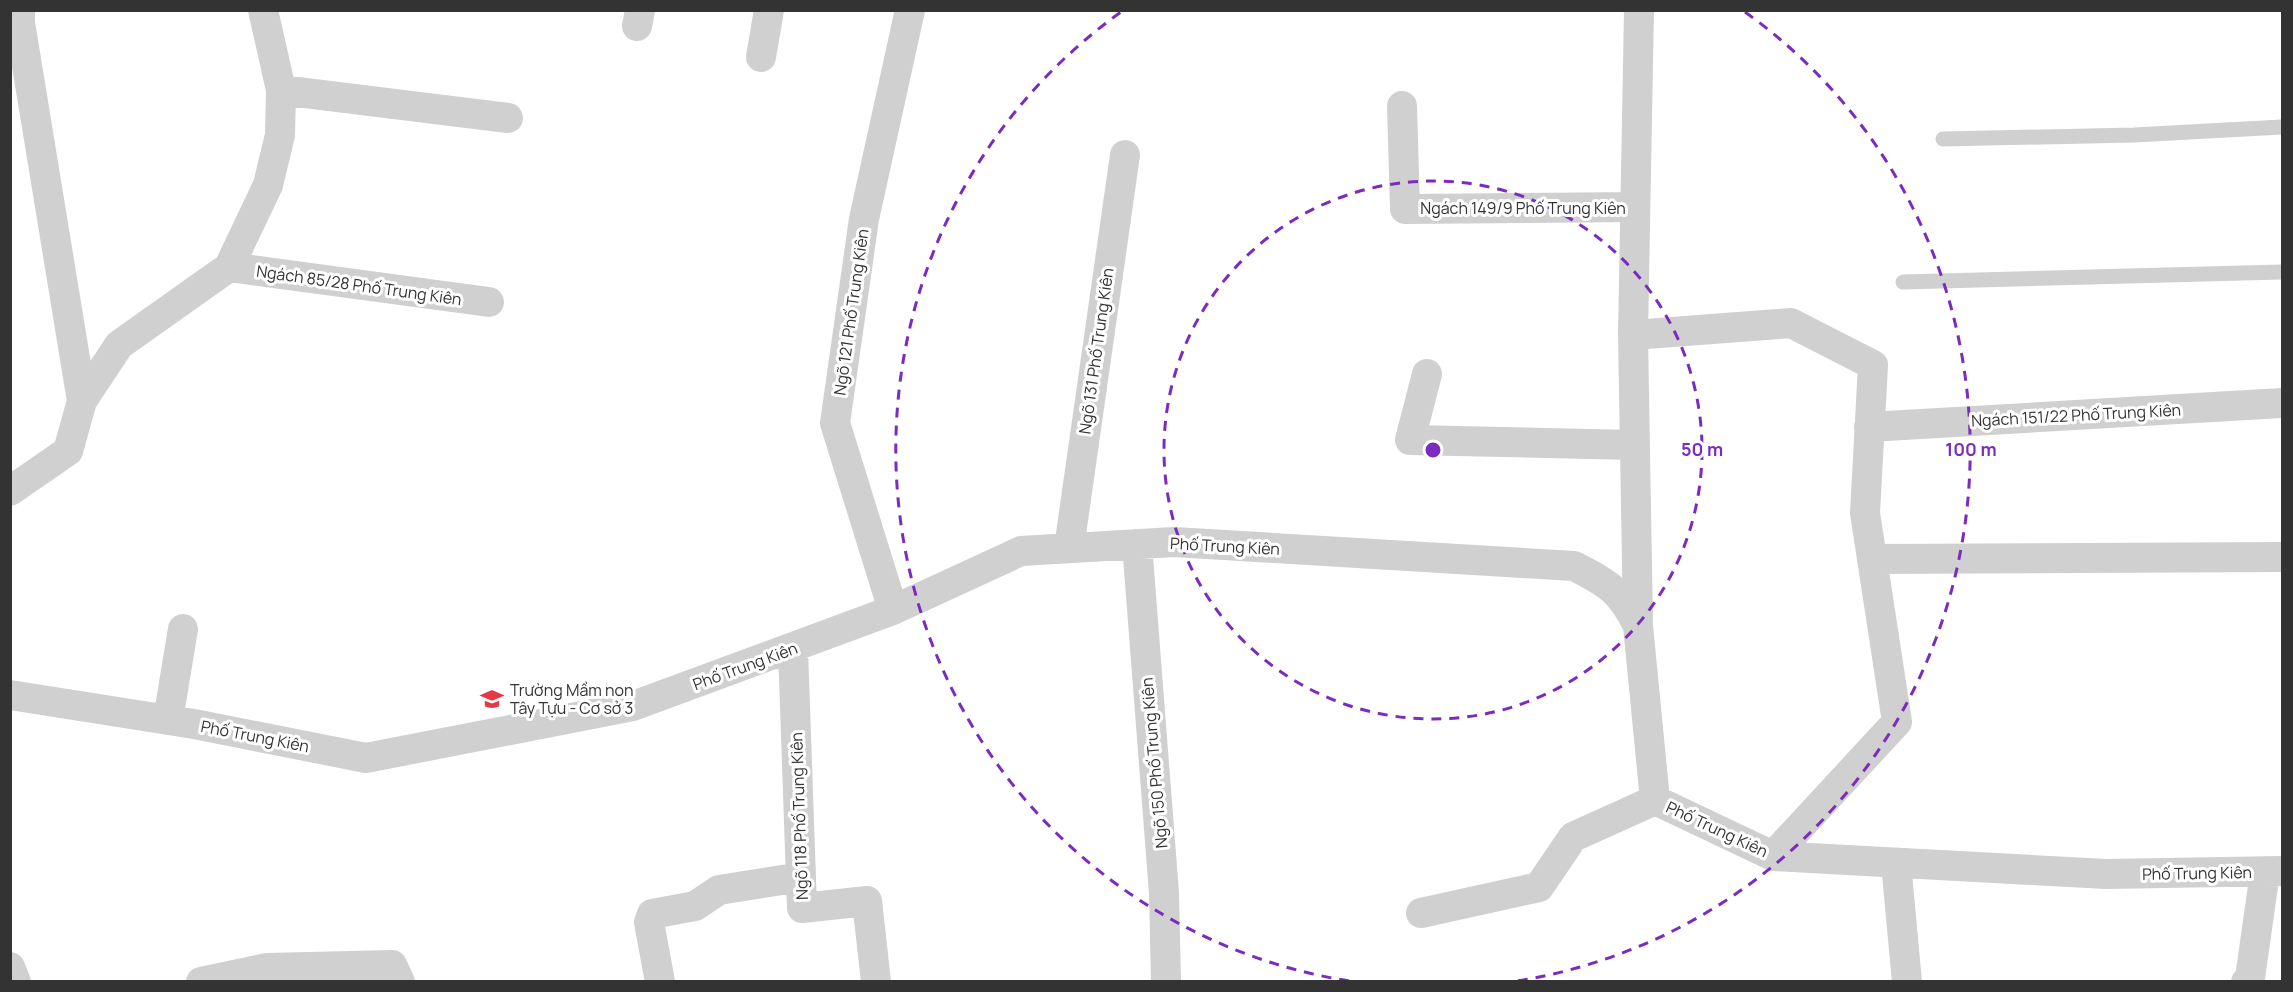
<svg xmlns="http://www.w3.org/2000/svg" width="2293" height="992" font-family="Manrope,sans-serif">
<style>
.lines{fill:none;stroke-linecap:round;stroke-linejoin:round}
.service{stroke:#d0d0d0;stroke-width:15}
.minor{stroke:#d0d0d0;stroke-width:30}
.ring{fill:none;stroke:#7b2cbf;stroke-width:3;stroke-dasharray:10 8}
.labels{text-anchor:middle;stroke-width:6;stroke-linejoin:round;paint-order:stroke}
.street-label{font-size:16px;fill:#333;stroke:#fff}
.poi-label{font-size:16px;fill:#333;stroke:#fff;text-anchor:start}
.centre{fill:#7b2cbf;stroke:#fff;stroke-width:3}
.ring-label{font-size:18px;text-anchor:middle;font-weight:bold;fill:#7b2cbf;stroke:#fff;stroke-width:6;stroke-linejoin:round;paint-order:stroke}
</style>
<rect width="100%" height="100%" fill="#fff"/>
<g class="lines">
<!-- service -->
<path class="service" d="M1943 139 2134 135 2282 127
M1903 282 2282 272"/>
<!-- minor -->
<path class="minor" d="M20 10V23L82 401
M637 26 640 10
M761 57 769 10
M281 90 508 118
M1402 106 1405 209 1635 207
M229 267 489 302
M1633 335 1791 323 1873 365 1865 513 1897 722 1773 856
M1427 374 1410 440 1634 445
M1869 427 2282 403
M10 491 68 451 82 401 119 345 229 267 268 185 280 135 281 90 263 10
M1137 544 1164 893 1166 982
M1069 548 1125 155
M1872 559 2282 557
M893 610 835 423 864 219 910 10
M1638 622 1633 335 1639 10
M793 649 802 908 867 901 876 982
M10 695 194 724 366 758 633 706 893 610 1021 551 1174 542 1574 566C1608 583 1621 591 1638 626L1655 800 1773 856 2106 874 2282 871
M168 720 183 629
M1896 863 1907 982
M1421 913 1539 887 1573 837 1655 800
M10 967 16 982
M201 982 267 968 392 965 400 982
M660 982 649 922 652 914 695 906 719 890 801 877
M2246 982 2250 978 2265 872"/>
</g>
<!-- distance rings -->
<g class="ring">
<circle cx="1433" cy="450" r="269"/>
<path d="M1349 981A538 538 0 0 1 1121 12M1745 12A538 538 0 0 1 1517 981"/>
</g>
<!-- icons -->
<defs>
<g id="school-bare" transform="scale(1.8)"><path d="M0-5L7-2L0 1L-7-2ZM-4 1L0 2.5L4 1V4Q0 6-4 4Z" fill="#e63946" stroke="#fff" stroke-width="2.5" paint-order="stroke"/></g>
</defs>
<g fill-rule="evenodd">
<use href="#school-bare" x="492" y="699"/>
</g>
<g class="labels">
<!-- street labels -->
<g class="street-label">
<text x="1523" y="214">Ngách 149/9 Phố Trung Kiên</text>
<text transform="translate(359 285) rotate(8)" y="6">Ngách 85/28 Phố Trung Kiên</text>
<text transform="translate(851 312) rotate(-82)" y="6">Ngõ 121 Phố Trung Kiên</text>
<text transform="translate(1096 351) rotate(-82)" y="6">Ngõ 131 Phố Trung Kiên</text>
<text transform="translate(2076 415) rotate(-3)" y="6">Ngách 151/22 Phố Trung Kiên</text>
<text transform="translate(1225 546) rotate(3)" y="6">Phố Trung Kiên</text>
<text transform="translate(745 666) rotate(-20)" y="6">Phố Trung Kiên</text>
<text transform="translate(255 736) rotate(11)" y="6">Phố Trung Kiên</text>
<text transform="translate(1154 763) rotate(-95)" y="6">Ngõ 150 Phố Trung Kiên</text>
<text transform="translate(799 816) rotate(-92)" y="6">Ngõ 118 Phố Trung Kiên</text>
<text transform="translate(1717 829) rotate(25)" y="6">Phố Trung Kiên</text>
<text transform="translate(2197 873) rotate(-1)" y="6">Phố Trung Kiên</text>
</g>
<!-- poi labels -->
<g class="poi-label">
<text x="510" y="696">Trường Mầm non<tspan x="510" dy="18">Tây Tựu - Cơ sở 3</tspan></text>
</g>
</g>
<circle cx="1433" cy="450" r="9" class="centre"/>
<g class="ring-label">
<text x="1702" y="456">50 m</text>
<text x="1971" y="456">100 m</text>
</g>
<!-- border -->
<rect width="2293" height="992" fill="none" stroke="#333333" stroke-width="24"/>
</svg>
